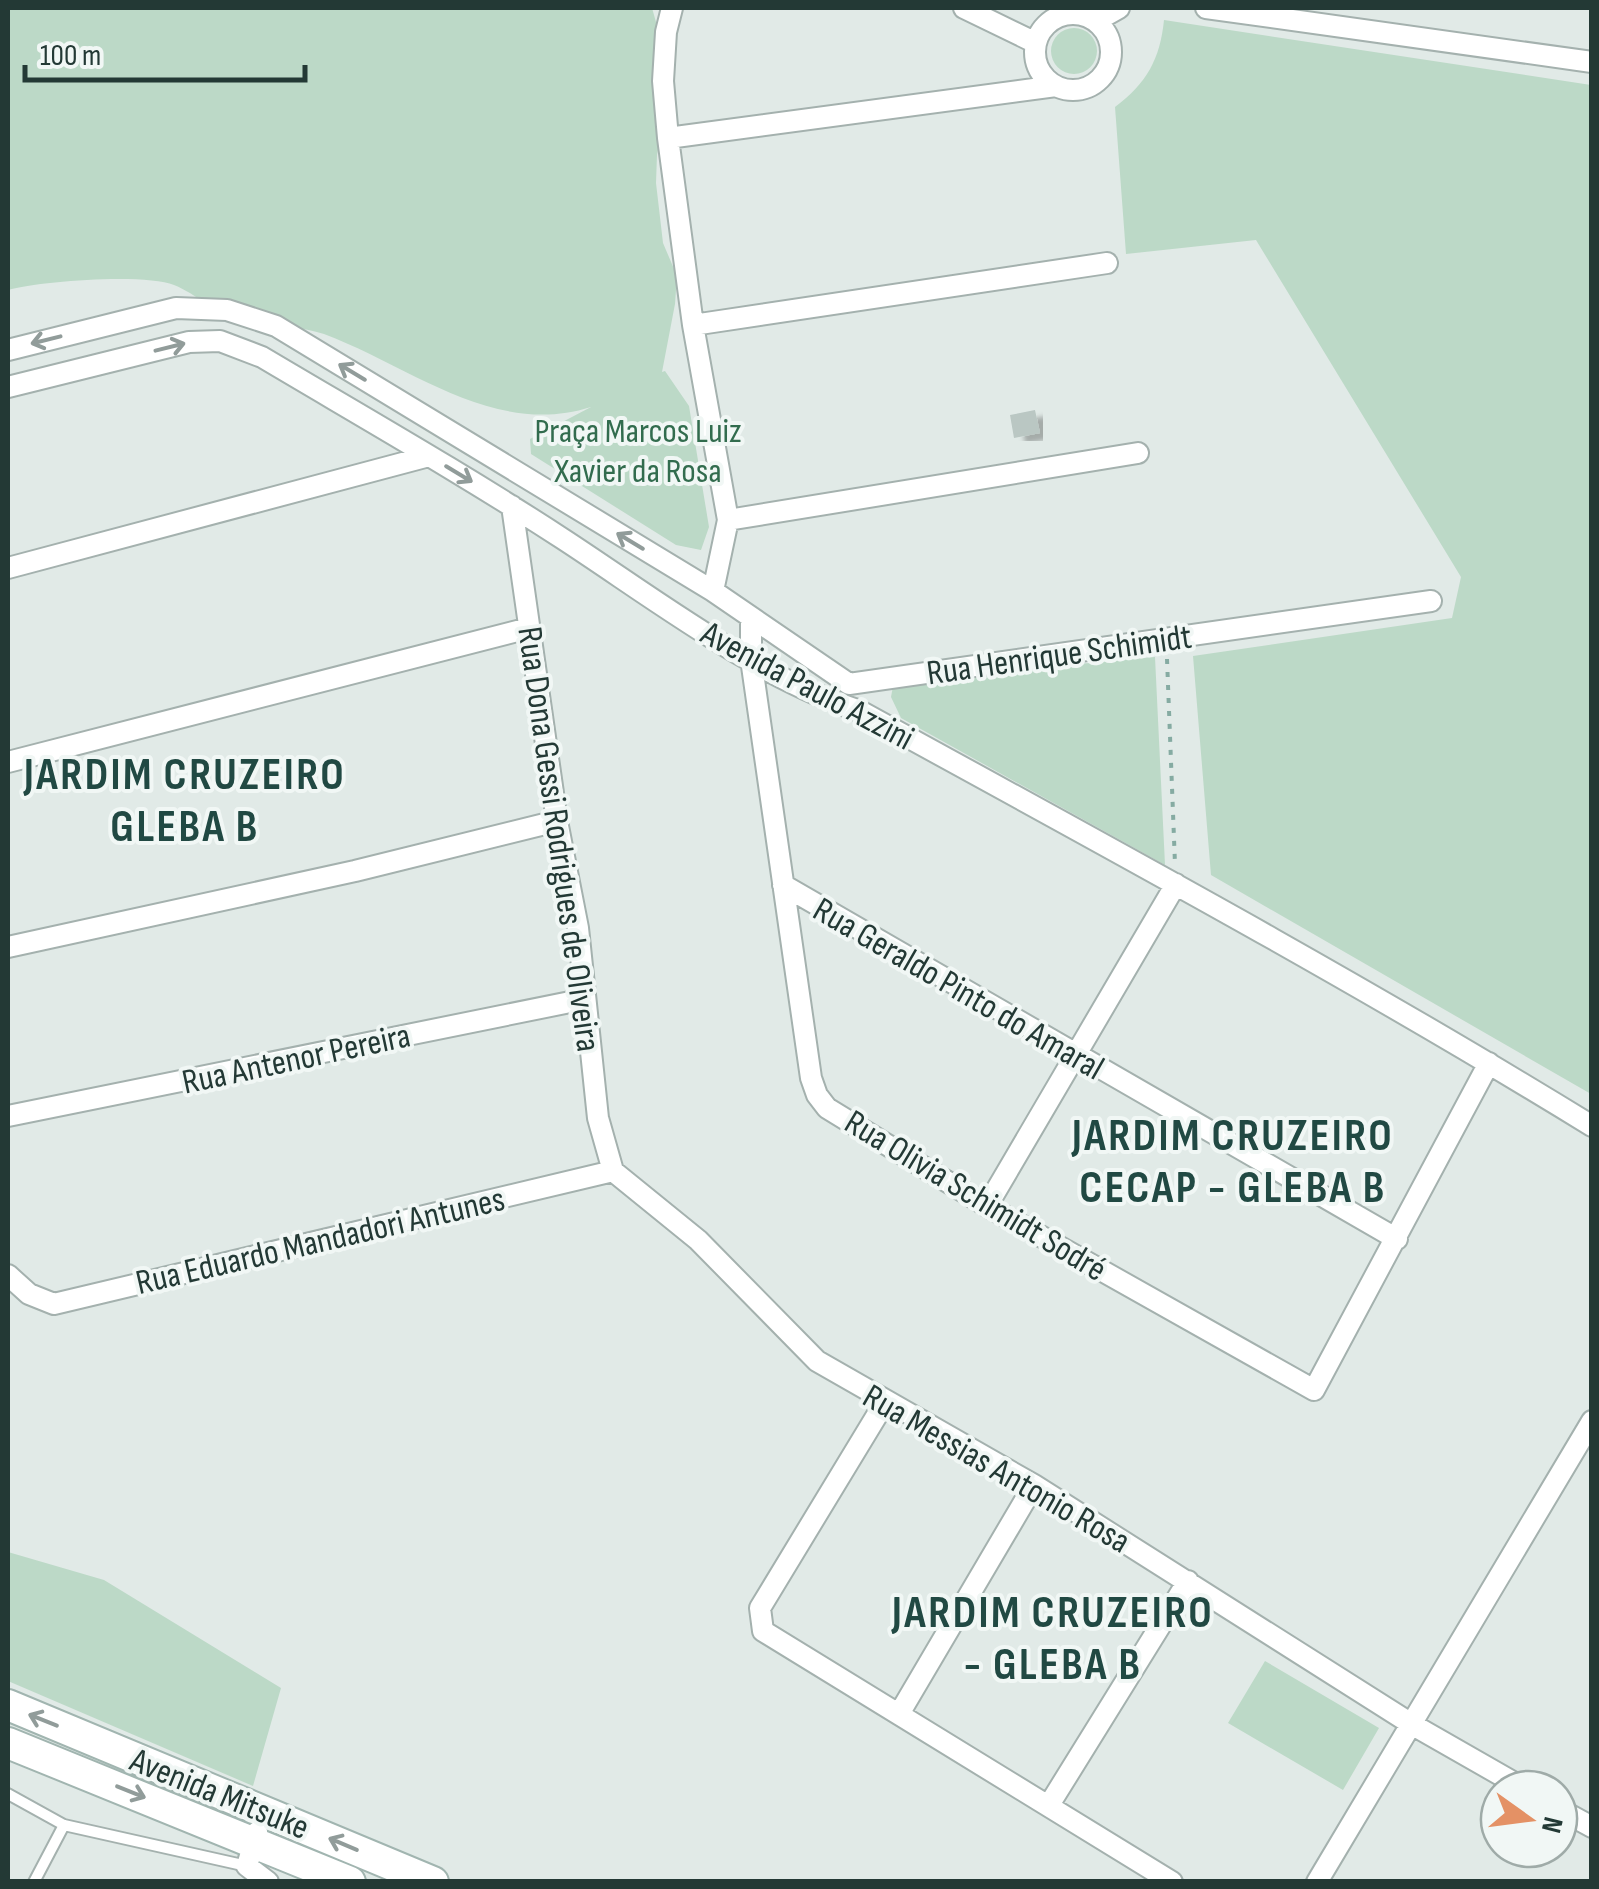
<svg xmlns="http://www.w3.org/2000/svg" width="1599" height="1889" font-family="'Sofia Sans Condensed',sans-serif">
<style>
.green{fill:#bcd9c7}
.building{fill:#bac7c3;filter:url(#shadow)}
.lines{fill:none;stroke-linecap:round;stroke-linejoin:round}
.service-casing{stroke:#a4b1ae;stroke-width:14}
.minor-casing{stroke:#a4b1ae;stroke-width:24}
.secondary-casing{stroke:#a1b5b0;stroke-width:34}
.path{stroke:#85aba2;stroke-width:4;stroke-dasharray:5 8;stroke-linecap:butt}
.service{stroke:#fff;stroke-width:10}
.minor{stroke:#fff;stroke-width:20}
.secondary{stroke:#fff;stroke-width:30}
.oneway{stroke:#919c9a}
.labels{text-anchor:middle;stroke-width:8;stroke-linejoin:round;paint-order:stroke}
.park-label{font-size:35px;fill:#326c4e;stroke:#f1f7f5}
.street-label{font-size:35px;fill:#233935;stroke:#f1f7f5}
.district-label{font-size:45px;font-weight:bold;letter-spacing:2.5px;fill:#214943;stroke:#f1f7f5}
</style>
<defs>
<filter id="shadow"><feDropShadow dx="11" dy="6" stdDeviation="2.5" flood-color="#0004"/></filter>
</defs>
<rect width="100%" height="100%" fill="#e1eae7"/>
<!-- green -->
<path class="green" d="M8 8H652L672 78 657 155 656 183 663 243 677 276 675 304 662 372 665 371 689 406 709 527 701 550 676 545 531 454 530 439 591 407C494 438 410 366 324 334 299 325 268 328 241 321 217 315 197 294 174 285 145 273 38 281 8 290Z
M1164 20 1591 85V1094L1211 875 1193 656 1452 618 1461 577 1256 240 1126 254 1115 107C1147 83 1160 59 1164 20Z
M1051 51a23 23 0 1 1 46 0a23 23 0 1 1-46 0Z
M1155 657 1165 865 901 718 891 697 894 681Z
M8 1552 104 1580 281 1688 253 1786 8 1681Z
M1265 1661 1379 1728 1343 1790 1228 1723Z"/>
<!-- building -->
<path class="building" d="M1035 410 1040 433 1014 438 1010 415Z"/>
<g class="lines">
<!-- service casing -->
<g class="service-casing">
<path id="service" d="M8 1794 64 1825 247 1866
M34 1882 64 1825"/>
</g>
<!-- minor casing -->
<g class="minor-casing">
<path id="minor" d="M672 8 666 32 663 81 668 138 693 325 728 520 713 591
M964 8 1036 43
M1206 8 1592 62
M1035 52a38 38 0 1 1 76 0a38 38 0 1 1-76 0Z
M1096 21 1119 8
M668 138 1056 86
M693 325 1107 263
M8 350 176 308 227 310 276 326 713 591 849 684 1431 601
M8 387 189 342 220 341 262 357C363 417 465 475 563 539 655 599 756 677 860 711 1106 846 1353 979 1592 1126
M512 506 557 821 578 928 598 1118 613 1171
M728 520 1138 453
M8 568 429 456
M751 617V659L811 1078 817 1095 827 1108 987 1206 1314 1390 1489 1063
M8 762 529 628
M783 885 1397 1239
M8 947 355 871 557 821
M8 1116 585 999
M613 1171 698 1240 817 1361 1034 1485 1413 1725 1525 1789
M987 1206 1176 884
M8 1275 29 1294 54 1304 613 1171
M885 1402 760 1608 763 1631 1172 1882
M899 1714 1034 1485
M1049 1805 1188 1581
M1559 1809 1592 1827
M257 1832 247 1866 268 1882
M1317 1882 1592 1421"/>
</g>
<!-- secondary casing -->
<g class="secondary-casing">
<path id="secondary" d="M8 1705 433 1882
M8 1743 350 1882"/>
</g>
<!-- path -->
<path class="path" d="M1167 659 1175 864"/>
<!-- service -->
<use href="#service" class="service"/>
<!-- minor -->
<use href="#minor" class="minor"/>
<!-- secondary -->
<use href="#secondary" class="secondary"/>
</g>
<!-- one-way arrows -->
<defs><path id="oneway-shaft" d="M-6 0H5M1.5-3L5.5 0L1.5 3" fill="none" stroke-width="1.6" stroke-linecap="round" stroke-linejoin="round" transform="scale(2.5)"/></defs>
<g class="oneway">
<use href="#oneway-shaft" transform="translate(46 340) rotate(166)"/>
<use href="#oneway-shaft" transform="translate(170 347) rotate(-14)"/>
<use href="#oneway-shaft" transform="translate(352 372) rotate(-149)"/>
<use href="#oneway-shaft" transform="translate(459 474) rotate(31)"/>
<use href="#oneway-shaft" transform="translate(630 541) rotate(-149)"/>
<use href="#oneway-shaft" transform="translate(43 1720) rotate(-158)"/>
<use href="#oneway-shaft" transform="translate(131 1792) rotate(22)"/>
<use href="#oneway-shaft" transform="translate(343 1844) rotate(-157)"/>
</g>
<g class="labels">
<!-- park labels -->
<g class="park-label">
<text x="638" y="442">Praça Marcos Luiz<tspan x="638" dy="40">Xavier da Rosa</tspan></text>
</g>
<!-- street labels -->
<g class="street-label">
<text transform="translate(1059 654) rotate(-8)" y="12">Rua Henrique Schimidt</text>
<text transform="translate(808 685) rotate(28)" y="12">Avenida Paulo Azzini</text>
<text transform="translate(560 839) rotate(82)" y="12">Rua Dona Gessi Rodrigues de Oliveira</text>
<text transform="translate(959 988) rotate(30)" y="12">Rua Geraldo Pinto do Amaral</text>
<text transform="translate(296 1058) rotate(-12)" y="12">Rua Antenor Pereira</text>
<text transform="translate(976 1195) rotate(31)" y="12">Rua Olivia Schimidt Sodré</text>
<text transform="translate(320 1240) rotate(-13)" y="12">Rua Eduardo Mandadori Antunes</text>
<text transform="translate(997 1468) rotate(30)" y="12">Rua Messias Antonio Rosa</text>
<text transform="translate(220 1793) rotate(22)" y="12">Avenida Mitsuke</text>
</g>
<!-- district labels -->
<g class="district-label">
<text x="185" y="789">JARDIM CRUZEIRO<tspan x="185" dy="52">GLEBA B</tspan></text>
<text x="1233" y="1150">JARDIM CRUZEIRO<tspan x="1233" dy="52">CECAP - GLEBA B</tspan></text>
<text x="1053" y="1627">JARDIM CRUZEIRO<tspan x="1053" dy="52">- GLEBA B</tspan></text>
</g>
</g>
<!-- border -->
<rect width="1599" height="1889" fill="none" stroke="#233935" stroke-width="20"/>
<!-- north arrow -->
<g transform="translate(1529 1819) rotate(104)"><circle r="48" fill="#f1f7f5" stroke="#9faba8" stroke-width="2.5"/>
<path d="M0-8L18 38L0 25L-18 38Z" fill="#e49165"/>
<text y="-15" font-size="28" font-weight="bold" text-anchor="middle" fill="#233935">N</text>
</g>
<!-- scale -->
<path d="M25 65v15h280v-15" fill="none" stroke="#233935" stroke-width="5"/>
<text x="40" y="65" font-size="30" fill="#233935" stroke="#f1f7f5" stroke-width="8" paint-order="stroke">100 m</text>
</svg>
